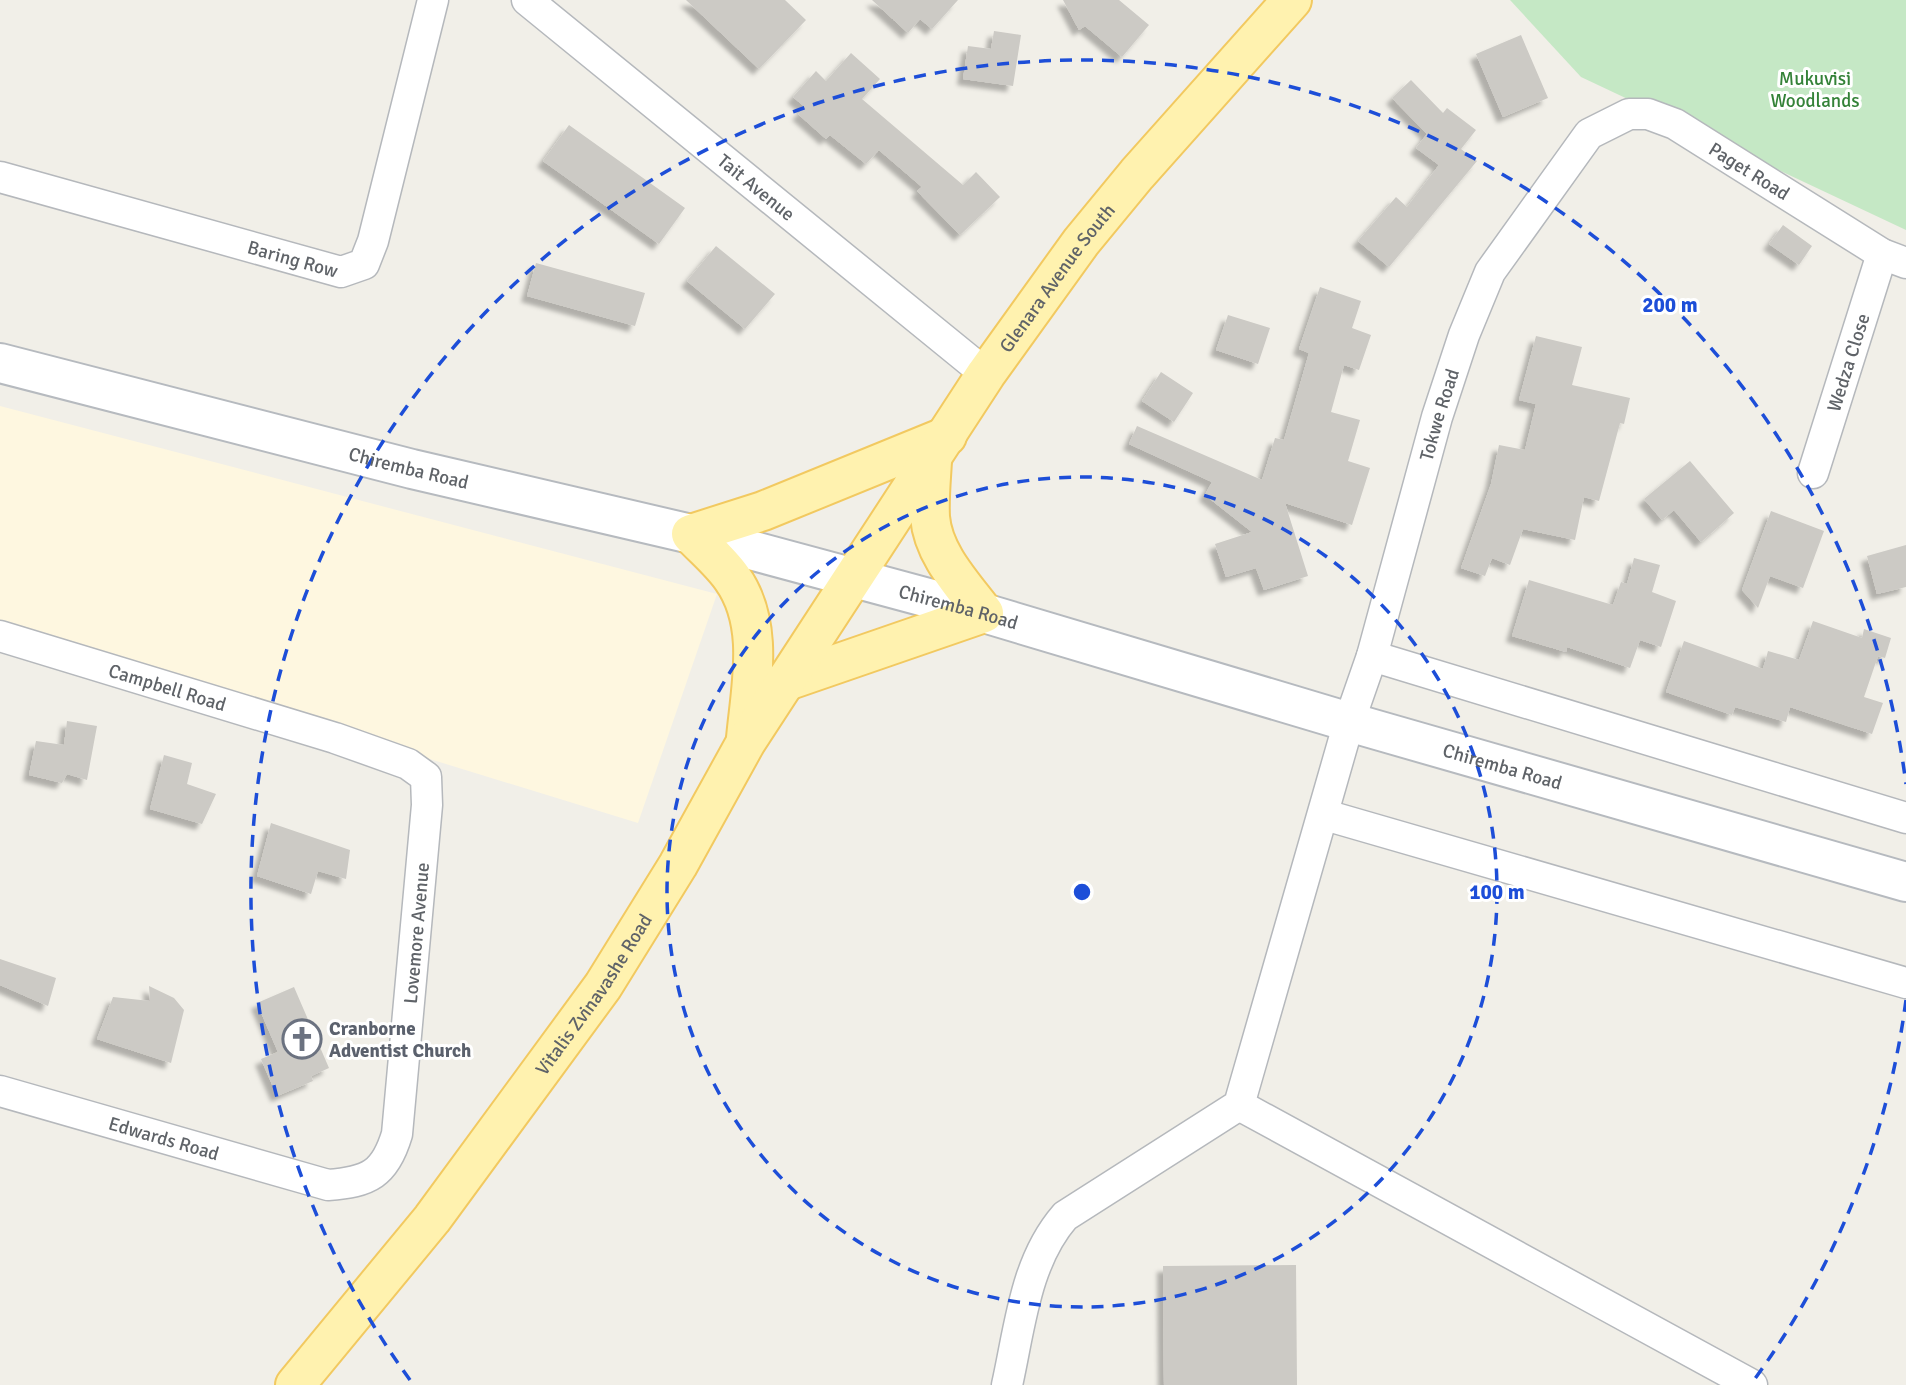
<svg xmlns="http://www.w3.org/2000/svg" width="1906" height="1385" font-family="Signika,sans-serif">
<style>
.commercial{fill:#fef7e0}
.green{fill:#c5e8c5}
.building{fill:#cccac5;filter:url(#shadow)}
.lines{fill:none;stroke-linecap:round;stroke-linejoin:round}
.minor-casing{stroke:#b5b8bc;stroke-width:33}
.secondary-casing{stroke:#b6babf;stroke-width:42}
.primary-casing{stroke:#f2c960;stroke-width:42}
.minor{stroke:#fff;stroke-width:30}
.secondary{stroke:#fff;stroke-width:38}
.primary{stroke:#fff2af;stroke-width:38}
.ring{fill:none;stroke:#1d4ed8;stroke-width:3.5;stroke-dasharray:12 9}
.labels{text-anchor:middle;stroke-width:6;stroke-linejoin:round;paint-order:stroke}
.park-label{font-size:19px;fill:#348238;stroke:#fff}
.street-label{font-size:19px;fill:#5f6368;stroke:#fff}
.worship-label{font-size:19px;font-weight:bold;fill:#5b616d;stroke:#fff;text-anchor:start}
.centre{fill:#1d4ed8;stroke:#fff;stroke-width:3.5}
.ring-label{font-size:21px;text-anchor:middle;font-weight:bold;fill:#1d4ed8;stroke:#fff;stroke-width:6;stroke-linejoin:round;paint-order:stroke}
</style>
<defs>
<filter id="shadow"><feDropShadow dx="-6" dy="6" stdDeviation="2" flood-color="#0004"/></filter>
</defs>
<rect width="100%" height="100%" fill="#f1efe8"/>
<!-- commercial -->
<path class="commercial" d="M0 406 717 594 638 823 0 627Z"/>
<!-- green -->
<path class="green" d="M1510 0H1906V230L1581 77Z"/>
<!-- building -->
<path class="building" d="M686 0H785L806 20 759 69Z
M872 0H958L932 29 920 19 908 33Z
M1063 0H1119L1149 25 1122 57 1085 26 1079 30Z
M994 31 1021 35 1013 86 963 79 968 46 991 49Z
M1521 35 1548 98 1503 117 1476 54Z
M851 53 880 79 862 99 963 185 976 172 1000 197 960 235 917 191 922 187 879 150 866 164 830 135 826 139 798 114 805 107 793 97 816 71 826 81Z
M1411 80 1443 113 1447 108 1476 130 1461 149 1477 161 1389 267 1358 241 1396 197 1407 207 1439 165 1416 148 1427 134 1392 98Z
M569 125 685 208 659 244 543 161Z
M1783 225 1812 246 1799 265 1769 244Z
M716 246 775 294 745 329 687 281Z
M536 263 645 293 635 326 527 296Z
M1320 287 1361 301 1352 328 1371 335 1359 370 1344 365 1331 412 1360 420 1348 461 1370 468 1352 525 1285 503 1308 576 1264 590 1256 568 1226 577 1215 544 1252 532 1205 495 1212 482 1129 444 1137 426 1262 480 1275 438 1284 440 1309 353 1299 349Z
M1228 315 1270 328 1258 364 1216 350Z
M1536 336 1582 347 1572 385 1630 398 1624 424 1620 423 1599 501 1584 497 1575 540 1523 529 1510 565 1492 558 1485 576 1461 568 1491 484 1499 445 1525 450 1536 404 1519 400Z
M1161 372 1193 393 1174 422 1142 401Z
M1690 461 1734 513 1701 542 1674 510 1662 520 1644 499Z
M1771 511 1824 531 1803 588 1770 576 1758 608 1742 590Z
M1906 545V587L1877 594 1867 556Z
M1634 558 1660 565 1652 592 1676 601 1661 647 1640 640 1630 668 1567 647 1566 652 1512 636 1529 580 1613 605 1621 582 1627 584Z
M1813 621 1862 638 1864 629 1891 638 1885 658 1878 656 1864 697 1883 703 1872 734 1790 707 1786 722 1735 707 1732 715 1666 692 1684 641 1763 669 1768 651 1799 660Z
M67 721 97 726 87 780 67 774 62 783 29 775 36 741 64 745Z
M164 755 192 763 187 784 216 794 202 824 150 809Z
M271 823 350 850 346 879 318 871 311 894 257 876Z
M0 959 56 978 48 1006 0 985Z
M149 986 174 998 184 1010 171 1063 97 1039 113 997 150 1001Z
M294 987 329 1068 311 1076 313 1081 277 1096 261 1059 278 1052 257 1003Z
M1296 1265 1297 1385H1164L1163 1266Z"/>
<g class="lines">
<!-- minor casing -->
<g class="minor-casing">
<g id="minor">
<path id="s1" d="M527 0 986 374"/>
<path id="s2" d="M0 177 341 272 364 264 373 241 433 0"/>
<path id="s3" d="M1813 473 1882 254"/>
<path id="s4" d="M0 636 335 738 408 764 426 777 427 805 397 1134C385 1174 369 1182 328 1185L0 1091"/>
<path d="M1372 656 1906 818"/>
<path d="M1325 815 1906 983"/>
<path d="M1239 1105 1752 1385"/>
<path id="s5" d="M1007 1385C1020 1327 1025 1262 1065 1216L1239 1105 1349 722 1372 656 1437 417 1464 335 1490 272 1589 134 1629 114H1648L1675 124 1882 254 1906 263"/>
</g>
</g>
<!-- secondary casing -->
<g class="secondary-casing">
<g id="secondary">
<path id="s6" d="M0 363 412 469 691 534 984 613 1349 722 1906 882"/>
</g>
</g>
<!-- primary casing -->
<g class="primary-casing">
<g id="primary">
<path d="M784 682 984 613C962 584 933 554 930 517 929 498 931 479 932 461"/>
<path d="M746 738C751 685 765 624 732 578 721 562 704 548 691 534L763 511 947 436"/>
<path id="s7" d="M295 1385 432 1219 603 986 678 865 746 742 986 374 1081 242 1137 174 1292 0"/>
</g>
</g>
<!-- minor -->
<use href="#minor" class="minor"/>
<!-- secondary -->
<use href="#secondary" class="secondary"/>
<!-- primary -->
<use href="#primary" class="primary"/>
</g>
<!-- distance rings -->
<g class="ring">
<circle cx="1082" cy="892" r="415"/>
<path d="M1906 1000A831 831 0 0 1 1754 1380M410 1380A831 831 0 1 1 1906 784"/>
</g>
<!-- icons -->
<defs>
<g id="church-ring" transform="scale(2.0125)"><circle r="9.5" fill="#fff" stroke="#6b7280" stroke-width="1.5"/><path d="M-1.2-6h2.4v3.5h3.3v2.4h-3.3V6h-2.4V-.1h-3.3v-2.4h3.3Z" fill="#6b7280"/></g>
</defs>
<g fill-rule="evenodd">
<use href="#church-ring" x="302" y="1039"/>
</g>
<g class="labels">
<!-- park labels -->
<g class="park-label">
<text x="1815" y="85">Mukuvisi<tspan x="1815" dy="22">Woodlands</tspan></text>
</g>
<!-- street labels -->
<g class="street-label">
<text dy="7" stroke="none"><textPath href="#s5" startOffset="1608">Paget Road</textPath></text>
<text dy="7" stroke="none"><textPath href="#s1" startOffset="296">Tait Avenue</textPath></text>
<text dy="7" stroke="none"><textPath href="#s2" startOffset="304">Baring Row</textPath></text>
<text dy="7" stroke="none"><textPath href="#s7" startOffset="1346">Glenara Avenue South</textPath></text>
<text dy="7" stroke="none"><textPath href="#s3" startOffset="116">Wedza Close</textPath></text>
<text dy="7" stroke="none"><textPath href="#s5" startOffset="1106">Tokwe Road</textPath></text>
<text dy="7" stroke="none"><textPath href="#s6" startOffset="422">Chiremba Road</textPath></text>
<text dy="7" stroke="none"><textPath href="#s6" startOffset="989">Chiremba Road</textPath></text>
<text dy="7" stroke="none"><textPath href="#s4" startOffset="175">Campbell Road</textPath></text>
<text dy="7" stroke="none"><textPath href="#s6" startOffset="1556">Chiremba Road</textPath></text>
<text transform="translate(416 933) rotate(-85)" y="7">Lovemore Avenue</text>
<text dy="7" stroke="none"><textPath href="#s7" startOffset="492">Vitalis Zvinavashe Road</textPath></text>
<text transform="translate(164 1138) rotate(16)" y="7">Edwards Road</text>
</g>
<!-- worship labels -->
<g class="worship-label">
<text x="329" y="1035">Cranborne<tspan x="329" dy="22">Adventist Church</tspan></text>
</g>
</g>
<circle cx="1082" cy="892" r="10" class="centre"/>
<g class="ring-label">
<text x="1670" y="312">200 m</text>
<text x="1497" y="899">100 m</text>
</g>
</svg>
